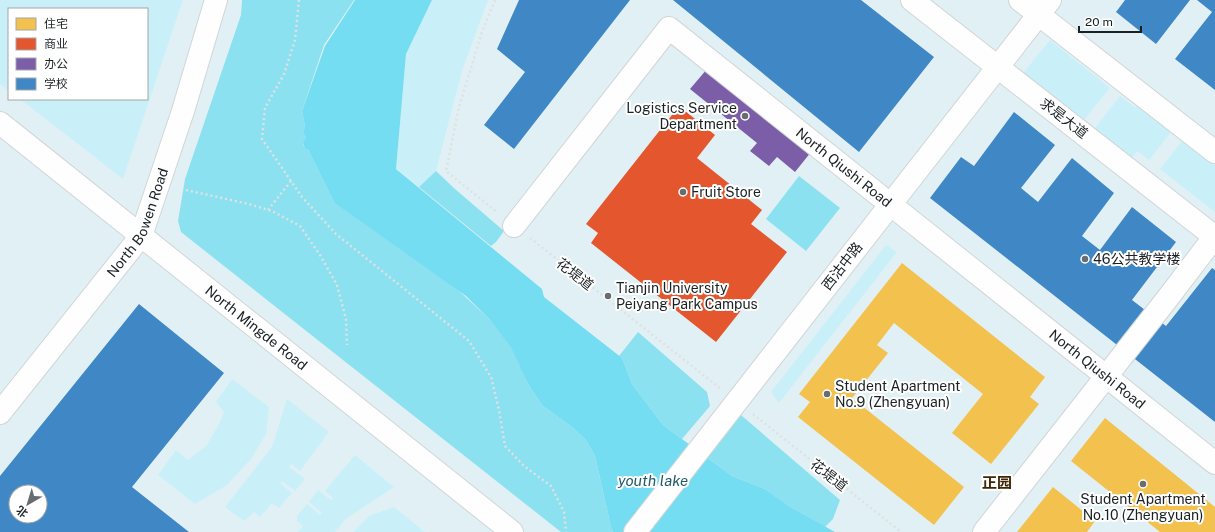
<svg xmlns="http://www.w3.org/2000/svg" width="1215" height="532" font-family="'Public Sans','Noto Sans SC',sans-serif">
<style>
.built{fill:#e1f0f4;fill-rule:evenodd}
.green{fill:#c9f0f9}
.forest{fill:#8be1f0}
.water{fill:#74ddf2}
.homes{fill:#f2c14e}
.shops{fill:#e4572e}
.offices{fill:#7b5ea7}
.schools{fill:#3f88c5;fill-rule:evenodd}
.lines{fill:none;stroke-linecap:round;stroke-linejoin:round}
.minor-casing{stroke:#d0d6d7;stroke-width:24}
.path{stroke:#dfe1e2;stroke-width:2.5;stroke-dasharray:2 3;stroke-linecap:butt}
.minor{stroke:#fefeff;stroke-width:22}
.poi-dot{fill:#686d6f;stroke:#fff;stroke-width:1.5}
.labels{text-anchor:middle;stroke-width:4;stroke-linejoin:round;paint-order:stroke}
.poi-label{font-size:14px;fill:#1b2123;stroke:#fff;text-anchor:start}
.street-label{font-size:14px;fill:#1b2123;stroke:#fff}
.water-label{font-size:15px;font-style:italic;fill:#225c68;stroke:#fff}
.neighbourhood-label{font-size:15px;font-weight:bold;fill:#402506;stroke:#fff}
</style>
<rect width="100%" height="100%" fill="#f6fbfc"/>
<!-- built -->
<path class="built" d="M0 0H1215V532H0ZM9 9H147V99H9ZM16 492H40V516H16Z"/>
<!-- green -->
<path class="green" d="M0 0H183L123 179 20 99H147V9H9V91L0 84Z
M432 0H488L462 71 436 171 419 187 396 168 406 54Z
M1050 40 1110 88 1080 125 1020 77Z
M1120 96 1136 108 1142 101 1175 127 1149 160 1137 151 1128 162 1091 133Z
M1186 136 1215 160V212L1160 169Z
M886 245 897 252 779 403 771 392Z
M232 379 269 407 266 434 251 459 227 485 195 504 158 475 176 450 188 460 206 446 219 424 224 412 216 402Z
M287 399 329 432 300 471 291 464 289 467 305 479 295 491 282 481 280 483 292 493 279 508 272 503 260 517 254 512 244 521 225 507 272 447Z
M355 455 394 487 347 518 335 532H298L303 526 297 521V516L307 504 320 515 322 513 309 502 318 490 331 500 333 498 325 491Z
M394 507 425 532H353L369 516Z"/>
<!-- forest -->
<path class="forest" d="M242 0H354L324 45 302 111 305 126 303 133 306 137 303 144 305 149 309 150 490 320 512 347 529 386 543 406 572 427 586 440 595 456 611 527 613 531 612 532H561L181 232 178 221 185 179 241 15Z
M436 171 455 189 504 231 496 242 491 246 419 187Z
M799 176 840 208 806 251 766 219Z
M638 332 707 392 710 406 682 439 663 425 632 384 622 358 619 356Z
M735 410 840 500 833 519 825 527 792 508 765 489 732 476 701 453Z"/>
<!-- water -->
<path class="water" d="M355 0H432L406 54 396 169 542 289 544 297 622 358 632 384 663 425 732 476 765 489 792 508 835 532H613L611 527 595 456 586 440 572 427 543 406 529 386 511 347 490 320 466 296 335 203 309 150 305 149 303 143 306 137 303 133 305 126 302 111 325 46Z"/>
<!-- homes -->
<path class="homes" d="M902 263 1045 377 1030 397 1039 404 991 464 952 433 983 394 894 323 877 345 888 353 852 398 964 487 934 525 798 417 810 402 799 394Z
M1105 418 1215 507V532H1160L1071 461Z
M1053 487 1095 521 1087 532H1017Z"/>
<!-- shops -->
<path class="shops" d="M679 106 715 135 697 158 762 210 751 224 787 252 716 342 591 243 598 233 586 224Z"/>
<!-- offices -->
<path class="offices" d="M707 69 811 152 795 172 777 157 769 166 750 151 757 143 690 89Z"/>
<!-- schools -->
<path class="schools" d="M519 0H630L514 149 484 125 525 72 497 49Z
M673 0H861L934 57 859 152Z
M1125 0H1190L1156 44 1116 12Z
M1197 0H1215V90L1175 59 1212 12Z
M1014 112 1055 145 1021 188 1038 202 1072 158 1114 193 1082 236 1100 250 1132 207 1176 242 1132 300 1166 326 1212 268 1215 270V422L930 198 961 157 974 166Z
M139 304 224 373 132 487 189 532H0V476ZM16 492H40V516H16Z"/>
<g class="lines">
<!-- minor casing -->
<g class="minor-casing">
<g id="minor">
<path d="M912 0 1215 237"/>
<path d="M1020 0 1215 152"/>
<path id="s1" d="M0 123 512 532"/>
<path id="s2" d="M514 226 669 28 1215 463"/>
<path id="s3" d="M0 413 141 236 183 111 216 0"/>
<path d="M635 532 1050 0"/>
<path d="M984 532 1167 299 1215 236"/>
</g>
</g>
<!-- path -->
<path class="path" d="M299 0 295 40 284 74 265 108 262 139 302 197 336 234 469 341 491 377 499 410 505 446 524 466 551 486 564 512 566 532
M495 0 482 32 459 107 446 171 498 213
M186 190 249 204 272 211 300 226 320 255 337 285 346 319 347 345
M268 210 291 181
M530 238 721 389
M753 414 901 532"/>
<!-- minor -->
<use href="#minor" class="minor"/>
</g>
<!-- markers -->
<g class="poi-dot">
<circle cx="745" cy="116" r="4"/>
<circle cx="683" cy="192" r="4"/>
<circle cx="1085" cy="259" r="4"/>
<circle cx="608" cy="296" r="4"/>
<circle cx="827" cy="394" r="4"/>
<circle cx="1143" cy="484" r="4"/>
</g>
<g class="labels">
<!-- poi labels -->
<g class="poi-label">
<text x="737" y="113" text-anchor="end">Logistics Service<tspan x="737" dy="16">Department</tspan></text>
<text x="691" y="197">Fruit Store</text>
<text x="1093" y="264">46公共教学楼</text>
<text x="616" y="293">Tianjin University<tspan x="616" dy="16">Peiyang Park Campus</tspan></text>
<text x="835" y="391">Student Apartment<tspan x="835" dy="16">No.9 (Zhengyuan)</tspan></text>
<text x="1143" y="504" text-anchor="middle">Student Apartment<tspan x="1143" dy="16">No.10 (Zhengyuan)</tspan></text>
</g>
<!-- street labels -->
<g class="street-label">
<text transform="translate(1064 118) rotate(38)" y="5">求是大道</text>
<text dy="5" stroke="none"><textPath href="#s2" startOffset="475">North Qiushi Road</textPath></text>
<text dy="5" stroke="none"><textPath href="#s3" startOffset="237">North Bowen Road</textPath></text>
<text transform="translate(842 266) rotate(-52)" y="5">西沽中路</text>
<text transform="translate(575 274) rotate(38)" y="5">花堤道</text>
<text dy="5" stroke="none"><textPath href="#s1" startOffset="328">North Mingde Road</textPath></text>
<text dy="5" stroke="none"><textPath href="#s2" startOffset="799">North Qiushi Road</textPath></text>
<text transform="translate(829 475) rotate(38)" y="5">花堤道</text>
</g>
<!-- water labels -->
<g class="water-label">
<text x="653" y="486">youth lake</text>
</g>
<!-- neighbourhood labels -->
<g class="neighbourhood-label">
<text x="997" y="488">正园</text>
</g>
</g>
<!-- legend -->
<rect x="8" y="8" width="140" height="92" fill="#ffffff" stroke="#a4a6a7"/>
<rect x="16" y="18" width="20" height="12" fill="#f2c14e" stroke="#a4a6a7"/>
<text x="44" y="28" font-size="12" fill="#1b2123">住宅</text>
<rect x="16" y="38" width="20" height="12" fill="#e4572e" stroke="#a4a6a7"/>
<text x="44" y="48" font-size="12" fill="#1b2123">商业</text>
<rect x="16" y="58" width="20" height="12" fill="#7b5ea7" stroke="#a4a6a7"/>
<text x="44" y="68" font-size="12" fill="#1b2123">办公</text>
<rect x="16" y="78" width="20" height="12" fill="#3f88c5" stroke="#a4a6a7"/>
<text x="44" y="88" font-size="12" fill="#1b2123">学校</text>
<!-- north arrow -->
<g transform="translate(28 504) rotate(218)"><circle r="19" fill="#ffffff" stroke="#a4a6a7"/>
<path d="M0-3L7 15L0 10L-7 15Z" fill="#686d6f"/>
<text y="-6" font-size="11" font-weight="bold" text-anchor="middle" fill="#1b2123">北</text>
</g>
<!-- scale -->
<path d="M1079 26v6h62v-6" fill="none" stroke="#1b2123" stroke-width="2"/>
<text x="1085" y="26" font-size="12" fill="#1b2123" stroke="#ffffff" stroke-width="3" paint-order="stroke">20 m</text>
</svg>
